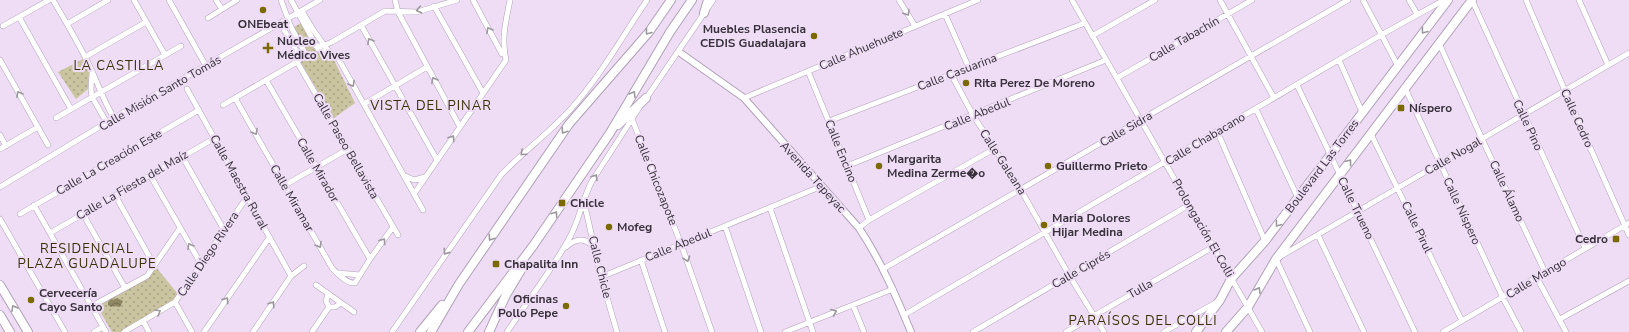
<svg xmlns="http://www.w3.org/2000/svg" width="1629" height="332" font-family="'Nunito Sans',sans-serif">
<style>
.park{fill:url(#park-dots)}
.water{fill:url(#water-waves)}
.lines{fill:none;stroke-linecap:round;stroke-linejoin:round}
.minor-casing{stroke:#b0a0b7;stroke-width:6}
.tertiary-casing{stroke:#b0a0b7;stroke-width:8}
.primary-casing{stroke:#b0a0b7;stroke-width:10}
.trunk-casing{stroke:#b0a0b7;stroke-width:10}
.minor{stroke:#fff;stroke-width:5}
.tertiary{stroke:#fff;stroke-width:6}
.primary{stroke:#fff;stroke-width:8}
.trunk{stroke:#fff;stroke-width:8}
.oneway{stroke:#9c989d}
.poi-dot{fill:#7b6a01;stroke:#eeddf5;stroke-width:1.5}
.labels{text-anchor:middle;stroke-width:4;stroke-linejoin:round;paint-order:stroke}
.poi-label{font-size:12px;font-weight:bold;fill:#38313b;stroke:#eeddf5;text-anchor:start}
.street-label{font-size:12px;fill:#38313b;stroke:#eeddf5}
.neighbourhood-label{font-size:13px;letter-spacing:1px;fill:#393005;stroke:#eeddf5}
</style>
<defs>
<pattern id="park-dots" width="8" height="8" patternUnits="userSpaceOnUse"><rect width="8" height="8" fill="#cbc4a0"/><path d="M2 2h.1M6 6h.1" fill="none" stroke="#a6a084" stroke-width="1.8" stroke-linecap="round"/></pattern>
<pattern id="water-waves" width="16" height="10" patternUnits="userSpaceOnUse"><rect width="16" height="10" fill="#8f8763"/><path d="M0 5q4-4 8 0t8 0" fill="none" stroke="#766f53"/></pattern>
</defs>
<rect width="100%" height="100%" fill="#eeddf5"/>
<!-- park -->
<path class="park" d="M301 23C305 29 312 48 316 51 321 55 327 55 333 58L355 103 334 118 300 61 304 57 294 27Z
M83 59 89 72 88 89 76 99 58 72Z
M155 266 178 294 174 300 121 332H112L97 306 145 279Z"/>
<!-- water -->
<path class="water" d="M112 298 113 300 117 298 123 301 120 307 114 306 111 307 108 305V302Z"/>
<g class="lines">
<!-- minor casing -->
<g class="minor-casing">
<path id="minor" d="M53 0C64 19 75 37 85 57 96 77 102 99 114 118
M134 0 165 55
M169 0 206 66
M216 0 222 9
M291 0 318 49 338 58 423 210
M395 0 398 12 460 127
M473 0 502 54
M899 0 915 26
M1072 0 1262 332
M1220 0 1274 98
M1363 0 1398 66
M1409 0 1417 14
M1472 0 1585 248
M1526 0 1565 91 1629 235
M1579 0 1608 65
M434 6 483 93
M302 11 314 31 330 53
M945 14 969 68
M19 17 71 109
M208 18 237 0
M280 23 301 59
M67 24 108 0
M361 25 437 160
M3 26 49 0
M1092 36 1155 0
M1439 43 1482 139 1545 272
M316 46 325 45 332 42 385 11 417 12 457 0
M85 57 146 22
M0 60 48 145
M1339 60 1362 112
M297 62 398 235
M808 71 869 220 859 228
M92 73 91 90 92 97 107 123
M951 74 973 115 1021 190 1069 275 1104 332
M1117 78 1252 0
M266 80 370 259
M1297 85 1415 332
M1405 88 1503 298 1521 332
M187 89 291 276
M235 98 332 268C338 274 347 284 355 283L370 259 393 227
M744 98 978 0
M645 100 713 0
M364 104 427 67
M223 105 297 62 305 53 291 27 281 0
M1256 109 1298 198
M56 118 181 46
M632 119 681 244 712 332
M829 121 1085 23
M1217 131 1265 241
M1371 134 1462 321
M0 135 6 146
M0 149 38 127
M182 156 224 230
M847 166 1106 60
M150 175 201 264
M405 176 414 180 425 177
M285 185 348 149
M0 187 114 118 320 0
M414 194 506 60C501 38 506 21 510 0
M115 195 154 265
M584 202 601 277 617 332
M34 205 106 332
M770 208 813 332
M20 214 199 110
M83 214 125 288
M0 219 65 332
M869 220 994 149
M725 226 761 332
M50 233 215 138
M1318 235 1364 332
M566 247C576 238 586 237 594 248
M641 260 665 332
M883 269 1348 0
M338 273 360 275
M601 277 822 186
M1537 278 1566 332
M316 285 354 312
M328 294 326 301 329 307H335L341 303
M175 302 192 332
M853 305 864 332
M92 306 147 276 180 228
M904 315 1381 35 1444 0
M1560 319 1629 281
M143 321 149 332
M94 332 103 327
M124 332 175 302 247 197
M204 332 269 238
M253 332 291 276 304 266
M312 332 329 307
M392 332 501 175C523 152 549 133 570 110 600 77 622 37 647 0
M507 332C528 300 553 269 571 235 580 217 583 198 592 181L639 108
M785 332 893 289
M973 332 1189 205
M1066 332 1213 247
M1164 332 1217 302
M1310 332 1276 259 1629 53
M1443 332 1629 223"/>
</g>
<!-- tertiary casing -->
<g class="tertiary-casing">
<path id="tertiary" d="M679 52 744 98 859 228C881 261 896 296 911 332"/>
</g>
<!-- primary casing -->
<g class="primary-casing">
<path id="primary" d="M0 285 28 332
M0 315 10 332
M1196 332 1220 300 1231 279 1265 241 1448 0
M1226 332 1248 307 1276 259 1472 0"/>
</g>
<!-- trunk casing -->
<g class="trunk-casing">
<path id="trunk" d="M704 13 708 0
M618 125 646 98
M420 332 442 305
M431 332 459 284 569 124 649 32 671 0
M468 332 533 246 610 133 670 32 692 0
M489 332 506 295 524 265"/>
</g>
<!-- minor -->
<use href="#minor" class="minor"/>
<!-- tertiary -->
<use href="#tertiary" class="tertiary"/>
<!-- primary -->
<use href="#primary" class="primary"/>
<!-- trunk -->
<use href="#trunk" class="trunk"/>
</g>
<!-- one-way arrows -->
<defs><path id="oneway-chevron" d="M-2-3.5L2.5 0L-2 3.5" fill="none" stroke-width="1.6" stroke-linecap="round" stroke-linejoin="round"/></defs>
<g class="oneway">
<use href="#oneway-chevron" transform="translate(419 10) rotate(168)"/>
<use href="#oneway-chevron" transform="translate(907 13) rotate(58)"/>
<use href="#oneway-chevron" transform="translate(489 30) rotate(-119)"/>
<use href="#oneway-chevron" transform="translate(1424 31) rotate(127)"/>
<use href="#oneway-chevron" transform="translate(648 32) rotate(128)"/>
<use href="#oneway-chevron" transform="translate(370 41) rotate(-119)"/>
<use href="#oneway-chevron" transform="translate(434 80) rotate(-119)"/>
<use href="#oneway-chevron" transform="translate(352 84) rotate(61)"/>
<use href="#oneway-chevron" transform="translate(19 94) rotate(-119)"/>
<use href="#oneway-chevron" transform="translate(633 94) rotate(-59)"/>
<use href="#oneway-chevron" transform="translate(564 131) rotate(124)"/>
<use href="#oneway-chevron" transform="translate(255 132) rotate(60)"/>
<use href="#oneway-chevron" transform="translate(452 138) rotate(-56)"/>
<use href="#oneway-chevron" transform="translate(523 153) rotate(138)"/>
<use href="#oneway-chevron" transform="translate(1349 162) rotate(-53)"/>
<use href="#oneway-chevron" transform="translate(595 177) rotate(-58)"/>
<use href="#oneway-chevron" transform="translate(555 214) rotate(-56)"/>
<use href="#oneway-chevron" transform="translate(1278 224) rotate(127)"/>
<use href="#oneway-chevron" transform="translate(491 238) rotate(124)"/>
<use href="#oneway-chevron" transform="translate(383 241) rotate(-54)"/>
<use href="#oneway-chevron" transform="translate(319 245) rotate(60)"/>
<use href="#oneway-chevron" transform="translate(190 246) rotate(-119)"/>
<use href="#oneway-chevron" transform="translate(446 252) rotate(125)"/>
<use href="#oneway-chevron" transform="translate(687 259) rotate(71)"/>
<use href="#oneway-chevron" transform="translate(1258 290) rotate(-60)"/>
<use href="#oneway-chevron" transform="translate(226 300) rotate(-55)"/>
<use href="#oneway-chevron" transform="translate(272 304) rotate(-56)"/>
<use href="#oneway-chevron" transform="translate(14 308) rotate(-120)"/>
<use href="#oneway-chevron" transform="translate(158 312) rotate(-30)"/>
<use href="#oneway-chevron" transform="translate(834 312) rotate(-22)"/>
</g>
<!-- markers -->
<g class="poi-dot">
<circle cx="263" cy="10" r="4"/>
<circle cx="814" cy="36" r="4"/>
<path d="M266 42h4v4h4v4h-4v4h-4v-4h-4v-4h4z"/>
<circle cx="966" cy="83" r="4"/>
<rect x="1397" y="104" width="8" height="8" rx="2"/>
<circle cx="879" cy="166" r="4"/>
<circle cx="1048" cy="166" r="4"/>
<rect x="558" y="199" width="8" height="8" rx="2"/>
<circle cx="1044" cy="225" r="4"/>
<circle cx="609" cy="227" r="4"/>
<rect x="1612" y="235" width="8" height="8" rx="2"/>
<rect x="492" y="260" width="8" height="8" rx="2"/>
<circle cx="31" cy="300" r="4"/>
<circle cx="566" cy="306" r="4"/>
</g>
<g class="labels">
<!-- poi labels -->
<g class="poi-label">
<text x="263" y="28" text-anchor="middle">ONEbeat</text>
<text x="806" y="33" text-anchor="end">Muebles Plasencia<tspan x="806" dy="14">CEDIS Guadalajara</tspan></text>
<text x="277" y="45">Núcleo<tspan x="277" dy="14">Médico Vives</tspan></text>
<text x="974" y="87">Rita Perez De Moreno</text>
<text x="1409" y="112">Níspero</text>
<text x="887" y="163">Margarita<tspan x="887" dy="14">Medina Zerme�o</tspan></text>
<text x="1056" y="170">Guillermo Prieto</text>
<text x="570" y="207">Chicle</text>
<text x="1052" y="222">Maria Dolores<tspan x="1052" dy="14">Hijar Medina</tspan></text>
<text x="617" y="231">Mofeg</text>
<text x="1608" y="243" text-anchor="end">Cedro</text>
<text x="504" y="268">Chapalita Inn</text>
<text x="39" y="297">Cervecería<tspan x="39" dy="14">Cayo Santo</tspan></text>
<text x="558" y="303" text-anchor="end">Oficinas<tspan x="558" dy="14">Pollo Pepe</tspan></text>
</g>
<!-- street labels -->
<g class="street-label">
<text transform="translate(1184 39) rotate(-30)" y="4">Calle Tabachín</text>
<text transform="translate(861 49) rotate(-23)" y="4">Calle Ahuehuete</text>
<text transform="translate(957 72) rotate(-21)" y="4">Calle Casuarina</text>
<text transform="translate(160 93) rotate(-30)" y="4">Calle Misión Santo Tomás</text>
<text transform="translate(977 114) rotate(-22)" y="4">Calle Abedul</text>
<text transform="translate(1577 118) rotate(66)" y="4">Calle Cedro</text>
<text transform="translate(1528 125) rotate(65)" y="4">Calle Pino</text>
<text transform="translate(1126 129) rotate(-30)" y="4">Calle Sidra</text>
<text transform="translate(1205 139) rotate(-31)" y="4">Calle Chabacano</text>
<text transform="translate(346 146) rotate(60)" y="4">Calle Paseo Bellavista</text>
<text transform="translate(841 151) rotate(68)" y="4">Calle Encino</text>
<text transform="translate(1453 156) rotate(-30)" y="4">Calle Nogal</text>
<text transform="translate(109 162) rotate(-30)" y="4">Calle La Creación Este</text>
<text transform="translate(1003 162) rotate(57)" y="4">Calle Galeana</text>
<text transform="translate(1322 166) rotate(-53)" y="4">Boulevard Las Torres</text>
<text transform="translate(318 170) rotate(60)" y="4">Calle Mirador</text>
<text transform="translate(813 177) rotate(48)" y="4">Avenida Tepeyac</text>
<text transform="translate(656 180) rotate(68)" y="4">Calle Chicozapote</text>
<text transform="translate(239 182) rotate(61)" y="4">Calle Maestra Rural</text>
<text transform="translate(132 185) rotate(-30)" y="4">Calle La Fiesta del Maíz</text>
<text transform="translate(1507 191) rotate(65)" y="4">Calle Álamo</text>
<text transform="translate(292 198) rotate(60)" y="4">Calle Miramar</text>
<text transform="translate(1356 208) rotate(64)" y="4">Calle Trueno</text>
<text transform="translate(1462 211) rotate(65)" y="4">Calle Níspero</text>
<text transform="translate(1417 227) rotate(64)" y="4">Calle Pirul</text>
<text transform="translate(1203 228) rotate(60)" y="4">Prolongación El Colli</text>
<text transform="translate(678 245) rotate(-22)" y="4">Calle Abedul</text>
<text transform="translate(208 254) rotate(-56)" y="4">Calle Diego Rivera</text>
<text transform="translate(600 267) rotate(76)" y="4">Calle Chicle</text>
<text transform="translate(1081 269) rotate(-30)" y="4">Calle Ciprés</text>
<text transform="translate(1536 278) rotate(-31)" y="4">Calle Mango</text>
<text transform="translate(1140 289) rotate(-30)" y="4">Tulla</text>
</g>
<!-- neighbourhood labels -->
<g class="neighbourhood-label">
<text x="119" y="70">LA CASTILLA</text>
<text x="431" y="110">VISTA DEL PINAR</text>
<text x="87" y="253">RESIDENCIAL<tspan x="87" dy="15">PLAZA GUADALUPE</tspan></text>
<text x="1143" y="325">PARAÍSOS DEL COLLI</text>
</g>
</g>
</svg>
